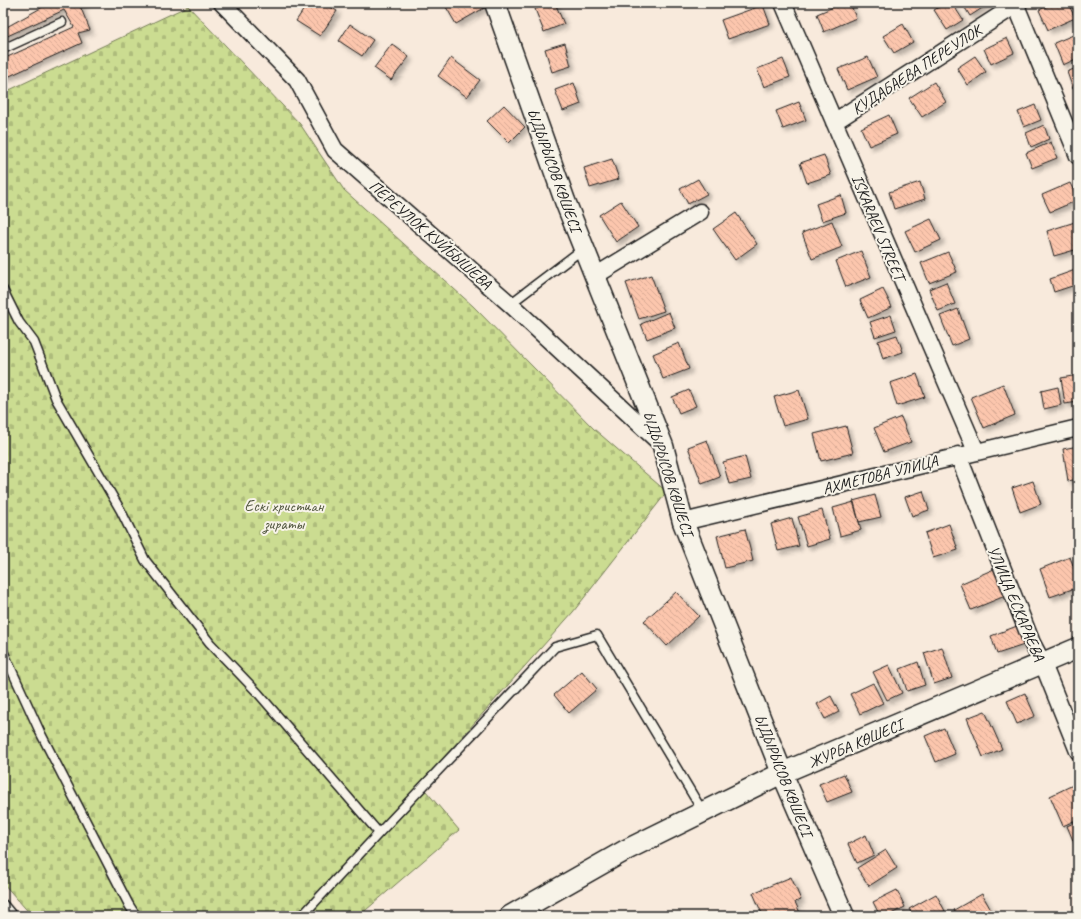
<svg xmlns="http://www.w3.org/2000/svg" width="1081" height="919" font-family="Caveat,sans-serif">
<style>
.cemetery{fill:url(#cemetery-stones);stroke:#747c56}
.building{fill:url(#building-back-hatch);stroke:#1c1c1c;filter:url(#shadow)}
.lines{fill:none;stroke-linecap:round;stroke-linejoin:round}
.service-casing{stroke:#1c1c1c;stroke-width:11}
.minor-casing{stroke:#1c1c1c;stroke-width:19}
.tertiary-casing{stroke:#1c1c1c;stroke-width:23}
.service{stroke:#f7f3e8;stroke-width:8}
.minor{stroke:#f7f3e8;stroke-width:16}
.tertiary{stroke:#f7f3e8;stroke-width:20}
.labels{text-anchor:middle;stroke-width:4;stroke-linejoin:round;paint-order:stroke}
.street-label{font-size:16px;fill:#1c1c1c;stroke:#f7f3e8}
.park-label{font-size:16px;fill:#51563f;stroke:#f7f3e8}
</style>
<defs>
<pattern id="cemetery-stones" width="16" height="16" patternUnits="userSpaceOnUse"><rect width="16" height="16" fill="#cbdc91"/><path d="M2 7V4a2 2 0 0 1 4 0v3zM10 15v-3a2 2 0 0 1 4 0v3z" fill="#aebc7c"/></pattern>
<pattern id="building-back-hatch" width="6" height="6" patternUnits="userSpaceOnUse"><rect width="6" height="6" fill="#fcc6ad"/><path d="M-1 5l2 2M0 0l6 6M5-1l2 2" fill="none" stroke="#d7aa94"/></pattern>
<filter id="shadow"><feDropShadow dx="3.5" dy="3.5" stdDeviation="2" flood-color="#0004"/></filter>
</defs>
<rect width="100%" height="100%" fill="#f8eadc"/>
<filter id="ink" filterUnits="userSpaceOnUse"><feTurbulence type="fractalNoise" baseFrequency=".025" numOctaves="2"/><feDisplacementMap in="SourceGraphic" scale="8" xChannelSelector="R" yChannelSelector="G"/><feConvolveMatrix kernelMatrix="1 2 1 2 8 2 1 2 1" color-interpolation-filters="sRGB"/></filter>
<g filter="url(#ink)">
<!-- cemetery -->
<path class="cemetery" d="M188 6 300 124 344 190 473 306 594 429 667 492 573 612 420 784 459 830 359 916H32L3 883V93Z"/>
<!-- building -->
<path class="building" d="M50 3H86L80 6 90 30 78 33 82 43 3 79V59L74 27 64 10 3 38V29Z
M308 3H324L337 11 320 36 296 21Z
M452 3H483L486 7 456 24 446 7Z
M550 3H555L564 24 544 32 535 9Z
M843 3H850L856 18 824 32 817 14Z
M946 3H952L963 20 947 30 934 10Z
M962 3H990L970 16Z
M1054 3H1068L1075 18 1048 30 1039 10Z
M763 5 770 24 728 39 721 20Z
M350 24 373 40 362 56 339 41Z
M903 24 913 42 894 53 883 36Z
M1078 33V58L1063 65 1054 43Z
M1007 38 1014 53 991 64 984 49Z
M565 43 571 66 552 72 545 49Z
M392 44 409 57 391 80 374 68Z
M975 56 986 72 968 85 957 68Z
M868 57 877 77 847 90 838 69Z
M451 58 480 80 467 97 438 76Z
M783 59 790 77 764 87 757 69Z
M1078 67V88L1073 89 1067 72Z
M934 82 946 102 922 117 909 98Z
M574 83 581 104 563 111 555 90Z
M799 102 806 120 783 129 776 111Z
M504 105 525 127 509 143 487 121Z
M1035 105 1041 120 1024 127 1018 112Z
M889 115 897 134 869 146 861 128Z
M1044 125 1049 139 1031 147 1026 133Z
M1051 142 1057 158 1032 168 1026 153Z
M824 155 831 175 807 183 800 163Z
M612 159 619 179 590 188 584 168Z
M698 179 707 194 688 204 680 189Z
M920 182 925 199 894 209 889 192Z
M1070 183 1078 200 1050 212 1042 195Z
M841 195 846 213 822 221 816 204Z
M621 201 638 227 616 242 599 215Z
M736 213 757 244 735 260 713 229Z
M931 219 941 240 915 252 905 231Z
M832 221 842 247 812 259 802 233Z
M1078 221V249L1054 256 1047 231Z
M861 251 871 277 846 287 836 261Z
M948 252 957 272 929 283 921 263Z
M1078 269V284L1054 292 1050 279Z
M651 275 664 311 639 319 626 283Z
M946 282 955 304 938 311 929 289Z
M883 289 892 307 868 318 860 300Z
M958 309 969 339 952 346 940 316Z
M669 312 675 328 647 339 641 324Z
M891 315 896 330 875 337 870 322Z
M897 335 903 352 883 359 878 341Z
M679 343 689 369 663 379 653 354Z
M917 374 925 397 897 406 890 383Z
M1078 375V402L1065 404 1061 378Z
M1003 384 1015 415 984 428 971 397Z
M1058 387 1061 405 1044 409 1041 391Z
M689 390 696 406 679 413 672 397Z
M799 390 808 419 783 426 774 397Z
M901 417 911 442 884 452 874 428Z
M846 426 853 453 821 461 814 434Z
M707 440 720 477 702 484 688 447Z
M1078 446V479L1068 481 1063 449Z
M745 456 751 479 729 484 723 462Z
M1033 481 1041 504 1020 512 1012 488Z
M923 491 929 510 912 516 905 497Z
M875 495 881 517 859 522 853 501Z
M854 502 861 530 840 536 833 508Z
M822 510 830 539 807 546 798 517Z
M792 518 799 546 778 551 771 524Z
M949 524 958 550 933 558 925 533Z
M745 529 753 561 725 568 717 536Z
M1070 557 1078 579V587L1050 597 1040 569Z
M994 569 1005 596 971 610 960 584Z
M676 592 699 616 667 646 644 621Z
M1017 626 1024 645 997 654 991 636Z
M942 647 952 678 934 684 924 653Z
M918 662 925 685 907 691 900 669Z
M889 665 902 693 887 700 873 672Z
M582 671 597 689 569 713 554 695Z
M873 683 883 703 860 714 850 694Z
M1025 693 1035 716 1017 724 1007 701Z
M831 696 839 712 825 719 817 704Z
M985 711 1002 749 983 757 967 718Z
M944 728 955 754 936 762 925 736Z
M844 774 852 792 827 802 819 784Z
M1073 785 1078 796V819L1063 826 1050 796Z
M1078 821V850H1077L1067 826Z
M866 835 874 855 857 863 848 844Z
M886 850 897 868 869 886 857 868Z
M791 877 801 900 795 902 801 915 806 913 808 916H772L771 915 763 916 753 893Z
M897 890 905 907 887 916H880L873 902Z
M936 894 945 911 934 916H913L909 909Z
M982 894 991 910 981 916H957L954 910Z"/>
<g class="lines">
<!-- service casing -->
<g class="service-casing">
<path id="service" d="M3 49 62 22
M3 290 19 322 34 342 56 399 121 511 145 560 210 643 258 693 379 833 555 647 597 635 703 812
M510 304 584 248
M3 651 40 732 129 905 136 916
M3 904 13 916
M302 916 379 833"/>
</g>
<!-- minor casing -->
<g class="minor-casing">
<path id="minor" d="M222 3 297 80 335 150 510 304 661 444
M783 3 976 451
M1015 3 1078 156
M834 122 1019 3
M595 276 700 212
M958 455 1032 643 1043 664 1078 751
M683 522 1078 428"/>
</g>
<!-- tertiary casing -->
<g class="tertiary-casing">
<path id="tertiary" d="M495 3 565 201 663 446 683 522 782 773 844 916
M510 916 626 850 782 773 1078 648"/>
</g>
<!-- service -->
<use href="#service" class="service"/>
<!-- minor -->
<use href="#minor" class="minor"/>
<!-- tertiary -->
<use href="#tertiary" class="tertiary"/>
</g>
</g>
<g class="labels">
<!-- street labels -->
<g class="street-label">
<text transform="translate(916 69) rotate(-33)" y="6">КУДАБАЕВА ПЕРЕУЛОК</text>
<text transform="translate(555 170) rotate(70)" y="6">ЫДЫРЫСОВ КӨШЕСІ</text>
<text transform="translate(879 227) rotate(67)" y="6">ISKARAEV STREET</text>
<text transform="translate(431 234) rotate(41)" y="6">ПЕРЕУЛОК КУЙБЫШЕВА</text>
<text transform="translate(669 473) rotate(72)" y="6">ЫДЫРЫСОВ КӨШЕСІ</text>
<text transform="translate(880 474) rotate(-14)" y="6">АХМЕТОВА УЛИЦА</text>
<text transform="translate(1017 603) rotate(67)" y="6">УЛИЦА ЕСКАРАЕВА</text>
<text transform="translate(855 743) rotate(-23)" y="6">ЖУРБА КӨШЕСІ</text>
<text transform="translate(784 775) rotate(68)" y="6">ЫДЫРЫСОВ КӨШЕСІ</text>
</g>
<!-- park labels -->
<g class="park-label">
<text x="284" y="511">Ескі христиан<tspan x="284" dy="18">зираты</tspan></text>
</g>
</g>
<!-- margin -->
<rect width="1081" height="919" fill="none" stroke="#f7f3e8" stroke-width="16"/>
<rect x="8" y="8" width="1065" height="903" fill="none" stroke="#1c1c1c" stroke-width="1.5" filter="url(#ink)"/>
</svg>
